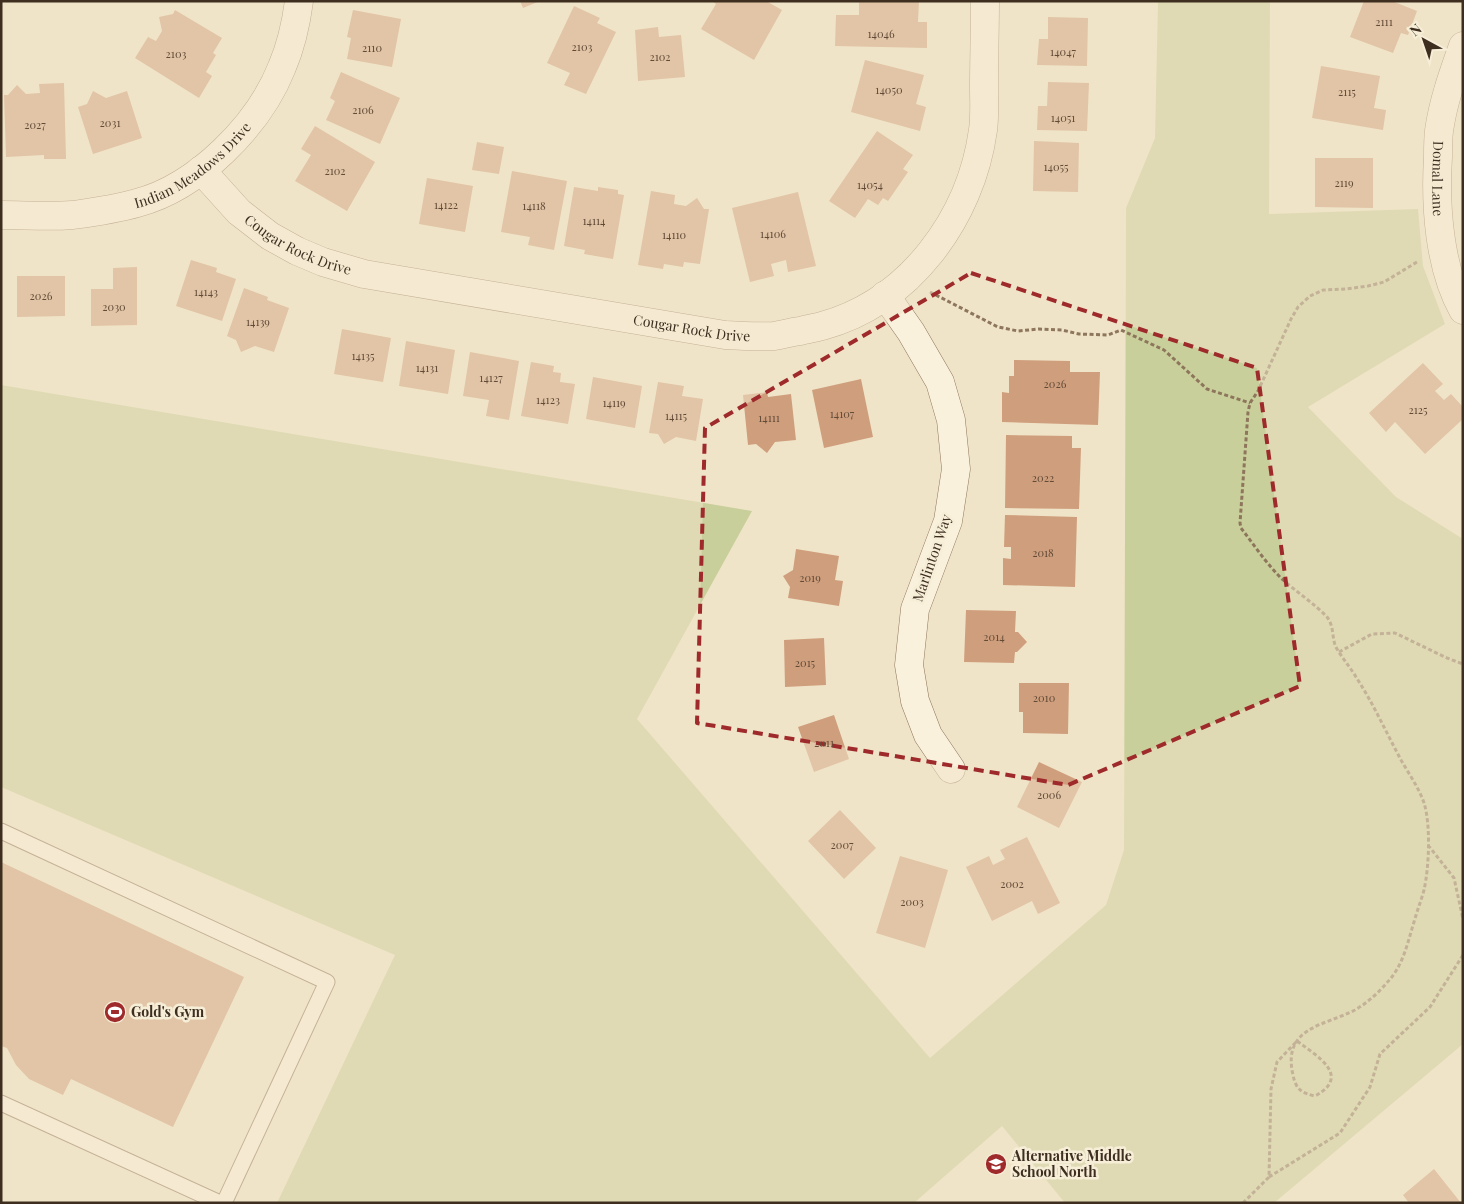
<svg xmlns="http://www.w3.org/2000/svg" width="1464" height="1204" font-family="'Playfair Display',serif">
<style>
.green{fill:#c9cf9b}
.building{fill:#cf9f7d}
.lines{fill:none;stroke-linecap:round;stroke-linejoin:round}
.lane-casing{stroke:#8d765c;stroke-width:17}
.street-casing{stroke:#8d765c;stroke-width:29}
.path{stroke:#8d765c;stroke-width:3;stroke-dasharray:4 2.5;stroke-linecap:butt}
.lane{stroke:#faf1dc;stroke-width:15}
.street{stroke:#faf1dc;stroke-width:28}
.marked{fill:none;stroke:#9e2a2b;stroke-width:4;stroke-dasharray:10 6;stroke-linejoin:round}
.labels{text-anchor:middle;stroke-width:5;stroke-linejoin:round;paint-order:stroke}
.number-label{font-size:11px;fill:#624a37}
.street-label{font-size:14px;fill:#3d2e20;stroke:#f7eed8}
.poi-label{font-size:14px;font-weight:bold;fill:#3d2e20;stroke:#f7eed8;text-anchor:start}
</style>
<rect width="100%" height="100%" fill="#f0e4c8"/>
<!-- green -->
<path class="green" d="M1158 1H1270L1269 214 1418 209 1423 266 1445 324 1308 407 1396 497 1463 539V1044L1274 1203H1065L1002 1126 914 1203H277L395 955 1 787V385L752 511 637 719 930 1058 1106 905 1124 850 1126 208 1155 138Z"/>
<!-- building -->
<path class="building" d="M520 1H540L523 8Z
M712 1H766L782 10 754 60 701 29 716 4Z
M859 1H919L918 22H927V48L835 46 836 15H859Z
M1364 1H1392L1417 11 1408 35 1401 33 1393 53 1350 37Z
M574 6 600 18 597 23 616 32 586 94 564 85 570 73 547 63Z
M175 10 222 38 213 53 216 55 206 72 212 76 199 98 135 58 148 37 156 41 162 31 159 17 173 14Z
M353 10 401 19 392 67 347 59 351 38 347 37Z
M1048 17 1088 18 1087 66 1037 65 1039 39H1048Z
M658 27 659 37 681 35 685 77 638 81 635 30Z
M865 60 924 75 916 104 926 107 920 131 851 112Z
M1321 66 1380 76 1374 108 1386 110 1383 130 1312 118Z
M341 72 400 98 380 144 326 120 335 101 330 98Z
M1048 82 1089 83 1087 131 1037 130 1038 106H1047Z
M64 83 66 159H44V155L6 157 4 95H8L17 85 26 94 40 93 39 84Z
M93 91 106 98 127 91 142 138 93 154 78 107 87 104Z
M315 126 375 162 347 211 295 181 311 155 301 149Z
M877 131 913 155 903 169 908 172 888 201 883 198 878 205 868 199 855 218 829 201Z
M1034 141 1079 143 1078 192 1033 191Z
M477 142 504 147 499 174 472 170Z
M1315 158H1373V208L1315 207Z
M512 171 567 181 554 250 528 245 530 237 501 232Z
M427 178 473 186 465 232 419 224Z
M574 187 598 191V187L618 190V194L624 195 613 259 584 254 585 250 564 246Z
M651 191 675 195 674 204 686 206 697 198 704 209H709L700 264 684 262 683 267 664 264 663 269 638 265Z
M798 192 816 266 788 272 786 260 771 264 774 276 750 282 732 208Z
M191 260 217 268 216 272 236 279 222 321 176 306Z
M137 267V325L91 326V289H113V268Z
M17 276H65V316L17 317Z
M244 288 268 297 267 300 289 308 274 352 255 346 241 352 236 340 227 336Z
M342 329 391 338 383 382 334 374Z
M406 341 455 350 448 394 399 386Z
M470 352 519 361 509 420 486 416 489 400 463 396Z
M1014 360 1070 361V372H1100L1098 425 1002 422V392L1009 393V376H1014Z
M531 362 554 366 553 372 561 373 560 382 575 384 568 424 521 416Z
M1423 363 1443 384 1435 391 1444 400 1451 394 1463 407V419L1425 454 1395 422 1386 432 1369 413Z
M593 377 642 386 635 428 586 419Z
M861 379 873 437 824 448 812 390Z
M658 382 684 386 682 396 703 399 696 441 676 437 664 444 658 434 649 433Z
M767 392 768 397 791 394 796 440 775 442 767 453 756 444 748 445 743 395Z
M1006 435 1072 436V448H1081L1079 509 1005 508Z
M1005 515 1077 517 1075 587 1003 585V558L1011 559V547H1004Z
M796 549 839 556 835 580 843 581 839 606 788 598 790 587 783 576 793 570Z
M966 610 1016 611 1015 632H1018L1027 642 1017 652H1015L1014 663 964 662Z
M824 638 826 685 785 687 784 640Z
M1019 683H1069L1068 734 1023 733V712H1019Z
M834 715 849 759 814 772 798 727Z
M1039 762 1082 782 1059 828 1017 807Z
M840 810 876 848 844 879 808 841Z
M1027 837 1060 903 1038 914 1032 901 992 921 966 867 989 856 993 865 1005 859 1000 850Z
M900 856 948 870 925 948 876 933Z
M1 862 244 977 173 1127 71 1079 63 1095 29 1079 16 1065 7 1048 1 1046Z
M1434 1169 1461 1203H1409L1403 1195Z"/>
<g class="lines">
<!-- lane casing -->
<g class="lane-casing">
<path id="lane" d="M1 831 327 982 224 1203
M1 1103 220 1203"/>
</g>
<!-- street casing -->
<g class="street-casing">
<g id="street">
<path id="s1" d="M1463 46C1453 74 1443 102 1439 131 1438 139 1438 149 1438 157 1435 206 1439 267 1463 310"/>
<path id="s2" d="M201 170 239 212 270 236 297 251 323 262 364 274 725 335C741 336 758 337 774 336 782 335 791 332 800 331 807 329 815 328 822 326 910 302 971 218 983 130 985 116 984 102 984 88 984 59 985 30 985 1"/>
<path id="s3" d="M1 215C25 215 50 217 73 215 95 212 116 209 137 203 198 187 259 125 282 67 291 46 296 24 299 1"/>
<path d="M885 295 911 332 940 382 951 420 956 469 948 521 915 609 909 665 915 701 928 735 951 769"/>
</g>
</g>
<!-- path -->
<path class="path" d="M930 292 998 327 1018 331 1039 329 1062 330 1079 334 1108 335 1121 330 1164 350 1207 389 1250 403
M1339 652 1372 634 1395 633 1447 658 1463 664
M1428 845 1454 878 1463 919
M1269 1177 1340 1133 1370 1087 1380 1054 1430 1007 1463 955
M1243 1203 1269 1177 1271 1089 1277 1062 1297 1041C1317 1056 1352 1076 1315 1096 1302 1093 1296 1090 1293 1075 1282 1027 1324 1026 1355 1010 1369 1002 1381 990 1391 978 1404 962 1408 941 1414 922 1417 911 1421 901 1424 890 1429 868 1431 825 1424 803 1419 788 1409 774 1401 760 1386 732 1373 703 1356 677 1350 667 1343 659 1337 649 1331 639 1335 627 1327 617 1315 604 1295 591 1281 578 1266 563 1254 545 1241 528L1240 523 1248 412 1250 403 1258 391 1291 319 1298 307 1310 296 1323 290 1346 289 1368 286 1384 282 1417 262"/>
<!-- lane -->
<use href="#lane" class="lane"/>
<!-- street -->
<use href="#street" class="street"/>
</g>
<!-- marked area -->
<path d="M0 0H1464V1204H0ZM971 273 1257 368 1300 686 1068 785 697 723 705 428Z" fill="#f0e4c8" fill-opacity=".55" fill-rule="evenodd"/>
<path class="marked" d="M971 273 1257 368 1300 686 1068 785 697 723 705 428Z"/>
<!-- icons -->
<defs>
<g id="stadium-disc" transform="scale(1.125)"><circle r="9.5" fill="#9e2a2b" stroke="#f7eed8"/><path d="M0-5a6.5 5 0 1 0 0 10a6.5 5 0 1 0 0-10ZM-3.5-1.8h7v3.6h-7Z" fill="#fff"/></g>
<g id="school-disc" transform="scale(1.125)"><circle r="9.5" fill="#9e2a2b" stroke="#f7eed8"/><path d="M0-5L7-2L0 1L-7-2ZM-4 1L0 2.5L4 1V4Q0 6-4 4Z" fill="#fff"/></g>
</defs>
<g fill-rule="evenodd">
<use href="#stadium-disc" x="115" y="1012"/>
<use href="#school-disc" x="996" y="1164"/>
</g>
<g class="labels">
<!-- number labels -->
<g class="number-label">
<text x="1384" y="26">2111</text>
<text x="881" y="38">14046</text>
<text x="582" y="51">2103</text>
<text x="372" y="52">2110</text>
<text x="1063" y="56">14047</text>
<text x="176" y="58">2103</text>
<text x="660" y="61">2102</text>
<text x="889" y="94">14050</text>
<text x="1347" y="96">2115</text>
<text x="363" y="114">2106</text>
<text x="1063" y="122">14051</text>
<text x="110" y="127">2031</text>
<text x="35" y="129">2027</text>
<text x="1056" y="171">14055</text>
<text x="335" y="175">2102</text>
<text x="1344" y="187">2119</text>
<text x="870" y="189">14054</text>
<text x="446" y="209">14122</text>
<text x="534" y="210">14118</text>
<text x="594" y="225">14114</text>
<text x="773" y="238">14106</text>
<text x="674" y="239">14110</text>
<text x="206" y="296">14143</text>
<text x="41" y="300">2026</text>
<text x="114" y="311">2030</text>
<text x="258" y="326">14139</text>
<text x="363" y="360">14135</text>
<text x="427" y="372">14131</text>
<text x="491" y="382">14127</text>
<text x="1055" y="388">2026</text>
<text x="548" y="404">14123</text>
<text x="614" y="407">14119</text>
<text x="1418" y="414">2125</text>
<text x="842" y="418">14107</text>
<text x="676" y="420">14115</text>
<text x="769" y="422">14111</text>
<text x="1043" y="482">2022</text>
<text x="1043" y="557">2018</text>
<text x="810" y="582">2019</text>
<text x="994" y="641">2014</text>
<text x="805" y="667">2015</text>
<text x="1044" y="702">2010</text>
<text x="824" y="747">2011</text>
<text x="1049" y="799">2006</text>
<text x="842" y="849">2007</text>
<text x="1012" y="888">2002</text>
<text x="912" y="906">2003</text>
</g>
<!-- street labels -->
<g class="street-label">
<text dy="5" stroke="none"><textPath href="#s3" startOffset="205">Indian Meadows Drive</textPath></text>
<text dy="5" stroke="none"><textPath href="#s1" startOffset="136">Domal Lane</textPath></text>
<text dy="5" stroke="none"><textPath href="#s2" startOffset="125">Cougar Rock Drive</textPath></text>
<text dy="5" stroke="none"><textPath href="#s2" startOffset="530">Cougar Rock Drive</textPath></text>
<text transform="translate(932 558) rotate(-71)" y="5">Marlinton Way</text>
</g>
<!-- poi labels -->
<g class="poi-label">
<text x="131" y="1017">Gold's Gym</text>
<text x="1012" y="1161">Alternative Middle<tspan x="1012" dy="16">School North</tspan></text>
</g>
</g>
<!-- border -->
<rect width="1464" height="1204" fill="none" stroke="#3d2e20" stroke-width="5"/>
<!-- north arrow -->
<g transform="translate(1424 40) rotate(320)" stroke="#f7eed8" stroke-width="4" paint-order="stroke">
<path d="M0-4L9 19L0 12L-9 19Z" fill="#3d2e20"/>
<text y="-8" font-size="14" font-weight="bold" text-anchor="middle" fill="#3d2e20">N</text>
</g>
</svg>
